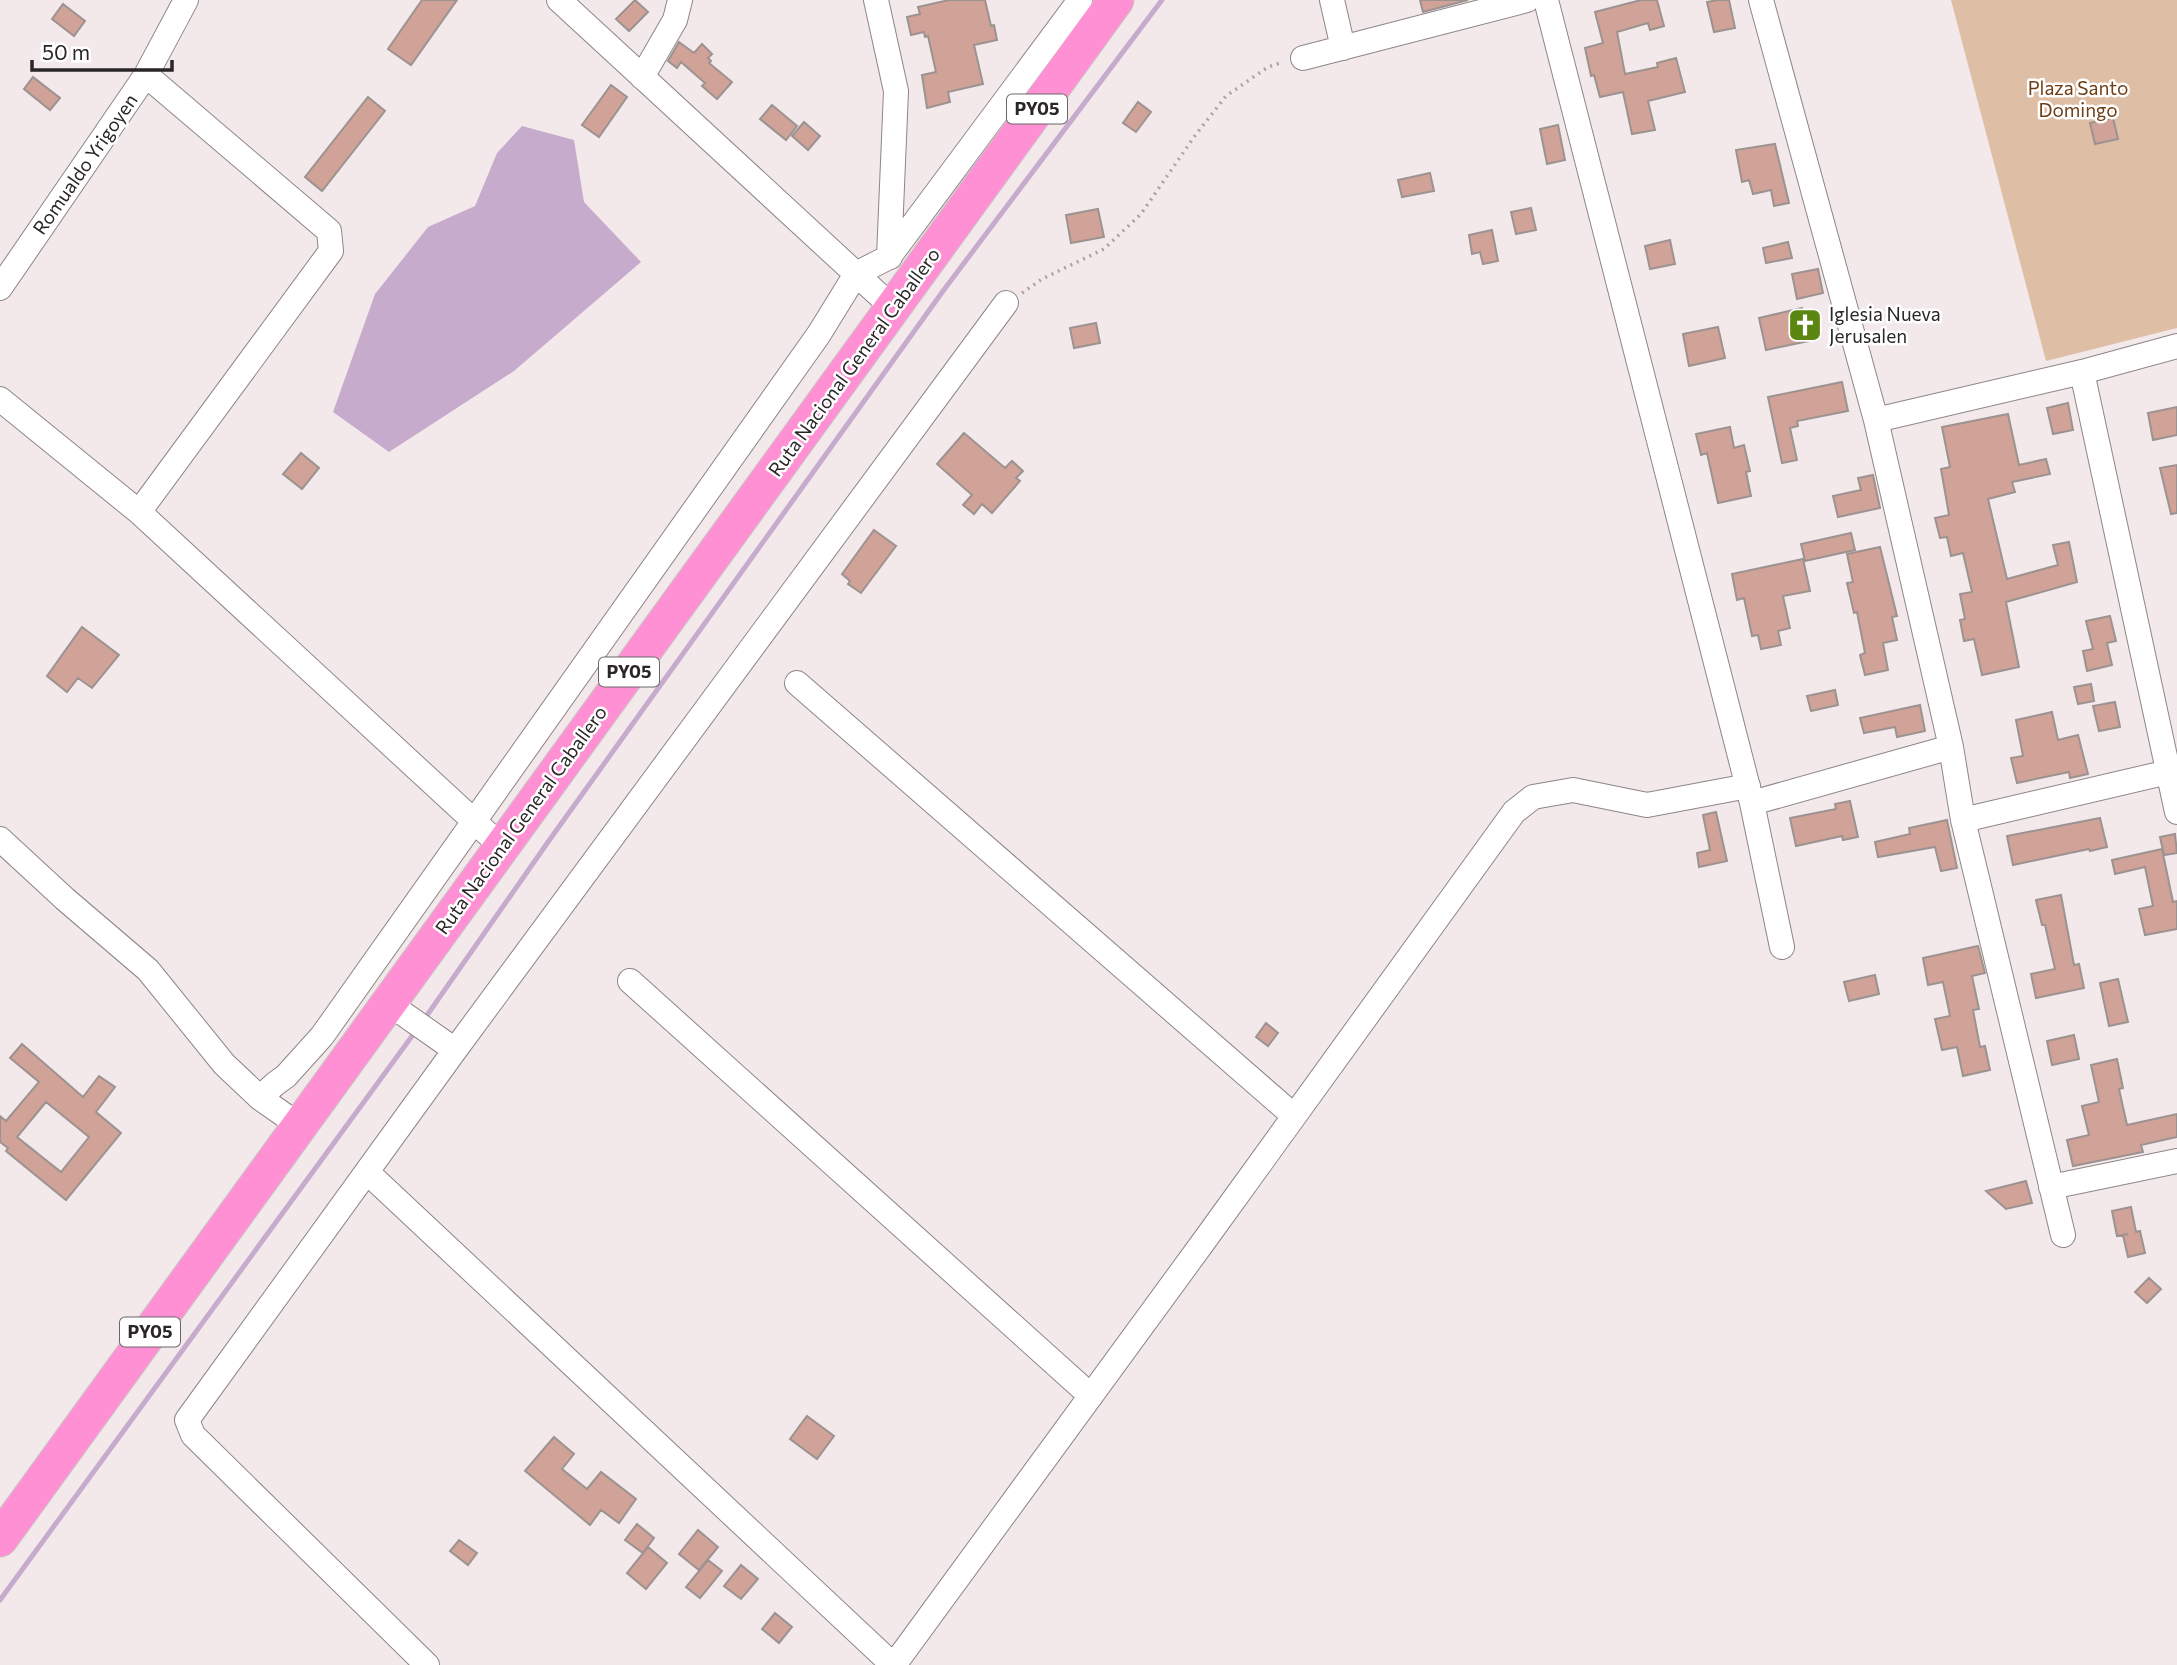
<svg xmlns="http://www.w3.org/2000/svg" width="2177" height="1665" font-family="Commissioner,sans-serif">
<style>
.green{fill:#dfbea6}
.water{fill:#c7abcd}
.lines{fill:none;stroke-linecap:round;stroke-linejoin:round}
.stream{stroke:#c7abcd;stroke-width:5}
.building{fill:#d0a298;stroke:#9c9391;stroke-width:2;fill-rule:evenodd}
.minor-casing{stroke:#8e8586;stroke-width:26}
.highway-casing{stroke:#c8c7c7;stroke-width:37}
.path{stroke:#aaa2a3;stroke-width:3.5;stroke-dasharray:2 5;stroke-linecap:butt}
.minor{stroke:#fff;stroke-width:24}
.highway{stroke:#ff90d3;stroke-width:35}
.labels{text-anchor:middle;stroke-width:5;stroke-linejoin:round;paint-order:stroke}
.shield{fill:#fff;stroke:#6a6768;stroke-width:2}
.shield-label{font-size:18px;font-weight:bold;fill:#2a2627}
.park-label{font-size:19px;fill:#6f3e15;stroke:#fff}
.street-label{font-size:19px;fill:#2a2627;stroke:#fff}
.poi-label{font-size:19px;fill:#2a2627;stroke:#fff;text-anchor:start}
</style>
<rect width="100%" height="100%" fill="#f3e9ea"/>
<!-- green -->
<path class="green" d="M1951 0H2177V328L2046 361Z"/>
<!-- water -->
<path class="water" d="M522 126 574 140 584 202 641 262 514 371 389 452 333 412 375 294 428 227 475 206 497 153Z"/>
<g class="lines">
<!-- stream -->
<path class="stream" d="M423 1021 548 842 943 291 1162 0
M0 1600 415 1032"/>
</g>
<!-- building -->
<path class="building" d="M422 0H457L411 65 388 49Z
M635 0 648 12 629 31 616 19Z
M949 0H985L991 26 994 25 997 40 974 45 983 84 948 92 950 102 927 108 922 75 936 72 928 36 925 37 924 32 911 35 907 17 920 14 918 7Z
M1420 0H1468L1423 12Z
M1641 0H1657L1664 26 1650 30 1648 23 1617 32 1625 74 1658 67 1657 63 1676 58 1685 92 1648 101 1655 130 1632 134 1623 92 1600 97 1594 75 1591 76 1585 48 1603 43 1595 12Z
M1718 0H1729L1735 28 1714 32 1707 2Z
M63 4 85 21 74 36 52 19Z
M679 42 694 53 702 44 712 54 708 58 711 61 709 63 732 82 717 99 702 86 705 83 681 62 677 68 668 61Z
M33 77 60 98 50 110 24 89Z
M611 85 627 97 599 137 582 125Z
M368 97 385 111 322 191 305 177Z
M1138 102 1151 112 1136 132 1123 123Z
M772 105 797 126 786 140 760 119Z
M2113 118 2118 139 2095 144 2090 123Z
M804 122 820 136 808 150 792 136Z
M1558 125 1565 160 1547 164 1540 129Z
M1775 144 1789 203 1774 206 1771 190 1753 194 1749 180 1742 182 1736 150Z
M1430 173 1434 191 1402 197 1398 180Z
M1531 208 1536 230 1516 234 1511 212Z
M1098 209 1104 237 1071 243 1066 215Z
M1492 230 1498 261 1483 264 1480 252 1472 254 1469 235Z
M1670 240 1675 264 1650 269 1645 246Z
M1788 242 1792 258 1766 263 1763 248Z
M1818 269 1823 293 1797 299 1792 274Z
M1802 308 1809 341 1766 350 1759 318Z
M1096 323 1100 343 1074 348 1070 328Z
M1718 327 1725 358 1689 366 1683 334Z
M1842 382 1848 411 1797 421 1798 426 1790 428 1797 460 1782 463 1768 397Z
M2068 403 2073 430 2053 434 2047 408Z
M2177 407V435L2153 440 2148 413Z
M2008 414 2019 465 2046 459 2050 474 2012 482 2015 492 1988 499 2007 579 2058 565 2053 545 2069 542 2077 582 2006 602 2019 667 1982 675 1974 639 1964 641 1960 620 1965 619 1960 594 1972 592 1963 553 1951 556 1947 537 1940 538 1935 518 1949 515 1941 469 1950 467 1942 427Z
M1730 427 1734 448 1744 445 1750 471 1746 472 1751 496 1718 503 1707 453 1701 455 1696 434Z
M964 433 1005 468 1012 461 1023 471 1016 478 1020 481 992 513 982 504 974 514 963 505 972 495 937 464Z
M301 453 319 468 302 489 283 474Z
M2177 465V513L2171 514 2160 468Z
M1873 475 1880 508 1838 517 1833 496 1861 490 1858 478Z
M874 530 896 546 861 593 848 584 850 581 842 574Z
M1851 533 1855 550 1805 561 1801 544Z
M1880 547 1897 616 1892 617 1897 640 1883 643 1888 670 1865 675 1860 655 1865 653 1857 612 1854 613 1847 583 1853 582 1847 554Z
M1803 559 1810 591 1783 596 1790 628 1778 631 1781 645 1761 649 1758 635 1752 636 1744 598 1737 600 1732 574Z
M2110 616 2116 641 2107 643 2112 665 2087 671 2083 651 2093 649 2086 621Z
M82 627 119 655 92 688 78 678 67 692 47 676Z
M2091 684 2094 701 2078 704 2074 687Z
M1835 690 1838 705 1811 711 1807 696Z
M2115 702 2120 727 2099 731 2093 706Z
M1920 705 1925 731 1897 737 1895 727 1864 733 1860 718Z
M2052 712 2058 740 2078 735 2088 774 2070 778 2069 772 2017 783 2011 758 2023 756 2016 720Z
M1850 801 1858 837 1843 840 1842 836 1796 846 1790 818 1836 809 1835 804Z
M1716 812 1727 861 1699 867 1697 853 1710 850 1703 815Z
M2100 818 2107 847 2090 851 2089 849 2013 865 2007 836Z
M1947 820 1957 868 1941 871 1935 847 1878 857 1875 842 1910 834 1909 828Z
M2175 834 2177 853 2164 855 2160 837Z
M2162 849 2173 902 2177 901V929L2145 935 2139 909 2153 906 2145 867 2115 874 2112 860Z
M2061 895 2074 965 2079 964 2084 988 2036 998 2031 974 2055 969 2045 925H2042L2036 900Z
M1978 946 1985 973 1972 976 1979 1009 1973 1010 1980 1047 1985 1046 1990 1070 1963 1076 1957 1047 1942 1050 1935 1019 1950 1016 1943 982 1928 985 1923 958Z
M1875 975 1879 994 1849 1001 1844 982Z
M2118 979 2128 1022 2109 1026 2100 983Z
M1266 1023 1278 1033 1268 1046 1256 1037Z
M2074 1035 2079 1059 2052 1065 2047 1041Z
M22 1044 83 1097 99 1076 115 1087 96 1112 121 1133 66 1200 6 1151 8 1148 0 1142V1116L6 1121 39 1082 10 1058ZM46 1102 89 1137 61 1172 17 1137Z
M2117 1059 2123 1088 2119 1089 2127 1125 2177 1114V1137L2141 1145 2143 1152 2073 1166 2067 1140 2089 1135 2082 1106 2099 1102 2091 1065Z
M2026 1181 2032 1203 2006 1209 1986 1191Z
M2131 1207 2136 1232 2140 1231 2145 1253 2128 1257 2123 1235 2128 1234 2117 1236 2112 1211Z
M2149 1278 2161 1289 2147 1303 2135 1292Z
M807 1416 834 1436 817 1459 790 1439Z
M554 1437 574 1454 562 1469 587 1489 601 1472 636 1499 619 1523 601 1510 590 1525 525 1471Z
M637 1524 654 1538 643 1553 625 1540Z
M698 1530 718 1547 699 1570 679 1554Z
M459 1540 477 1553 468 1565 450 1551Z
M648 1547 667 1563 646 1589 627 1573Z
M708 1560 722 1571 700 1598 686 1587Z
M741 1565 758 1579 741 1599 724 1586Z
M775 1613 792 1627 779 1643 762 1629Z"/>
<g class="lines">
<!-- minor casing -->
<g class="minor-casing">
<path id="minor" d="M559 0 893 308
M876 0 896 91 889 257H890
M1332 0 1343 48
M1546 0 1752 803 1782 947
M1761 0 1876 420 1951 747 1963 820 2063 1235
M1303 58 1527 0
M146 75 329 231 331 251 139 512 502 847
M642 77 675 20 680 0
M0 288 146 75 186 0
M2082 372 2177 812
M0 399 139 512
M1876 420 2082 372 2177 346
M797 683 1294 1116
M1752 803 1951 747
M1963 820 2177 770
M0 839 65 899 148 970 224 1064 260 1098 300 1126
M630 981 1091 1396
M388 1003 455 1050
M260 1098 275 1084 286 1076 322 1036 819 334 856 274 889 257 1080 0
M367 1172 893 1665
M2051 1187 2177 1161
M427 1665 193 1435 187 1420 455 1050 1006 303
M894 1665 1204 1241 1514 812 1533 797 1573 790 1647 805 1748 786"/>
</g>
<!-- highway casing -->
<g class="highway-casing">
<path id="highway" d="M0 1539 1116 0"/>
</g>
<!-- path -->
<path class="path" d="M1022 293 1042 279 1104 249 1141 214 1194 137 1226 96 1268 67 1283 62"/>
<!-- minor -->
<use href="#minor" class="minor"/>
<!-- highway -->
<use href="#highway" class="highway"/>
</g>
<!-- icons -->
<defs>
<g id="church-square" transform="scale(1.75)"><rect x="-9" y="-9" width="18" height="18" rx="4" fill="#5b8612" stroke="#fff"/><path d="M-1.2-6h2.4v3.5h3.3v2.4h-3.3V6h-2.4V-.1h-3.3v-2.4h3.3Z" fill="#fff"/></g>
</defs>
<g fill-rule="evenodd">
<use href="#church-square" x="1805" y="325"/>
</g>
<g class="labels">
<!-- shield labels -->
<g class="shield">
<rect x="1007" y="94.5" width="60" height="29" rx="5"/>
<rect x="599" y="657.5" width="60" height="29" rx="5"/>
<rect x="120" y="1317.5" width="60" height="29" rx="5"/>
</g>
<g class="shield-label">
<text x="1037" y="115">PY05</text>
<text x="629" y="678">PY05</text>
<text x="150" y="1338">PY05</text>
</g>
<!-- park labels -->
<g class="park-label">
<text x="2078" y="95">Plaza Santo<tspan x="2078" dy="22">Domingo</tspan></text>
</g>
<!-- street labels -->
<g class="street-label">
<text transform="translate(85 164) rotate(-55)" y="7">Romualdo Yrigoyen</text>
<text transform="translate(854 362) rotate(-54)" y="7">Ruta Nacional General Caballero</text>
<text transform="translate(521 820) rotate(-54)" y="7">Ruta Nacional General Caballero</text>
</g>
<!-- poi labels -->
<g class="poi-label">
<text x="1829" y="321">Iglesia Nueva<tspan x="1829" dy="22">Jerusalen</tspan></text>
</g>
</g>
<!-- scale -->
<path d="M32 60v10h140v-10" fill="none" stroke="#2a2627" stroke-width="3.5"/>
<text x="42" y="60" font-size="21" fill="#2a2627" stroke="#ffffff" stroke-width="5" paint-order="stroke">50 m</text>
</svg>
